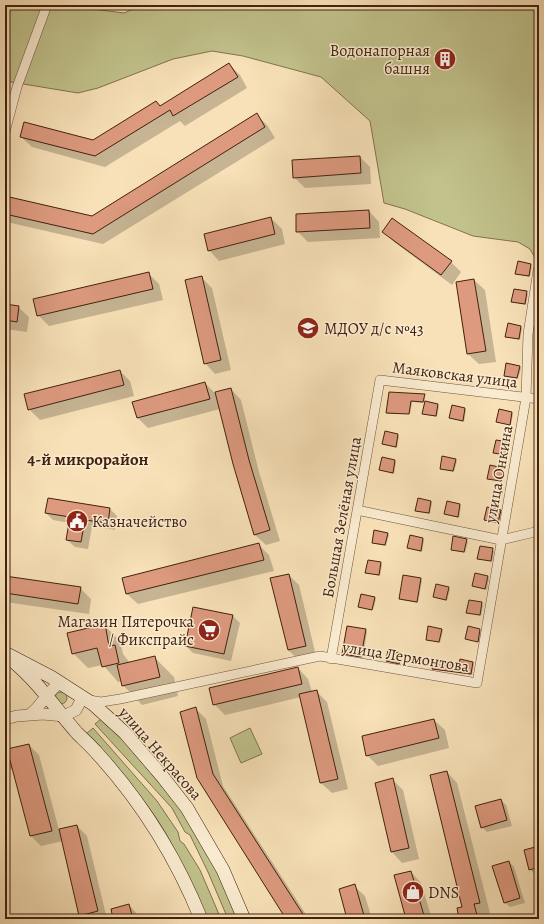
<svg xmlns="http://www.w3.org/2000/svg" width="544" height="924" font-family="Alegreya,serif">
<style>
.green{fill:#c1c28c;stroke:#82724e}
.shadow{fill:#0003}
.building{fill:#dd9a7f;stroke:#42210f}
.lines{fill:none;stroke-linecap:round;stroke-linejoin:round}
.minor-casing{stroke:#705139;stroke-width:10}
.tertiary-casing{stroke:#705139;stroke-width:12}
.secondary-casing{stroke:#42210f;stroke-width:14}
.minor{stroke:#faecd1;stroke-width:9}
.tertiary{stroke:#faecd1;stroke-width:11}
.secondary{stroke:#faecd1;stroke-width:13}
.labels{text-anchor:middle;stroke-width:3;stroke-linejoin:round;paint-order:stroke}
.poi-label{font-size:16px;fill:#42210f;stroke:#faecd1;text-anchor:start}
.street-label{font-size:16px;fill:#42210f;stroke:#faecd1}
.neighbourhood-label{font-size:17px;font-weight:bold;fill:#42210f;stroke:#faecd1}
</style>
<rect width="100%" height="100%" fill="#f8e1b8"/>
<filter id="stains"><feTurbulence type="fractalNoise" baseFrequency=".005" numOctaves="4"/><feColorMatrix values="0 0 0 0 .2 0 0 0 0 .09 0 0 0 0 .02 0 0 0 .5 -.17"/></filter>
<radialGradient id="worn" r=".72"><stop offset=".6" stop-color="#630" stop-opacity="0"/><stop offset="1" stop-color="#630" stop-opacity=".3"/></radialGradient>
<!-- green -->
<path class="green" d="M5 5H62L124 13 142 5H539V265L530 249 518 242 473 236 405 209 384 203 370 121 321 77 243 56 212 51 173 59 98 88 78 93 5 81Z
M55 698a6 6 0 1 1 12 0a6 6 0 1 1-12 0Z
M101 719 127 744 187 817 226 888 239 919H228L208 872 190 835 185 832 172 808 95 724Z
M93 728 157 801 178 832 180 841 184 844 200 870 221 919H205C192 890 181 859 165 832 144 796 113 765 85 735Z
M250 728 262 754 241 763 230 738Z"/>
<!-- shadow -->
<path class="shadow" d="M443 54 452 59 451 66H449L441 60 440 57Z
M229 64 240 75 247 88 185 126 180 121 105 167 32 147 21 137 93 141 156 102 161 106Z
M257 115 267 125 275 138 103 244 11 223 5 218V197L92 217Z
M360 157 370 167 371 184 305 188 294 177Z
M369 211 379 222 380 238 308 242 297 231Z
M271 218 282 229 285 244 219 261 209 250Z
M383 231 451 262 461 272 452 285 394 242Z
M519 262 532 266 530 277 516 274Z
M148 273 159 284 163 300 49 326 38 315Z
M202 278 212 288 231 370 215 374 205 363Z
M474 280 485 290 496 362 479 364 468 354 457 283Z
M515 290 528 294 526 305 512 302Z
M5 305 18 307 29 317 27 332 5 329Z
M521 327 522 328 520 340 506 336Z
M539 334V362L535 342V335Z
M519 366 521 368 518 379 505 376Z
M120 371 130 381 134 396 40 420 29 409Z
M205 383 215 393 231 389 241 400 259 472 280 541 266 545 255 535 234 464 220 409 148 428 138 418Z
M389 393 424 395 425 402 439 406 437 417 423 414 426 403 412 402 410 414H388L387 412Z
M465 409 466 410 464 422 450 418Z
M512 413 513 414 511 425 497 422Z
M539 420V433L536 421Z
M386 432 399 436 397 448 383 444Z
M497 441 510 445 508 456 495 452Z
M455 460 457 461 454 472 441 469Z
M395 461 396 462 394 474 380 470Z
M503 469 504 470 502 482 488 478Z
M431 501 432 503 430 514 416 511Z
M448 503 461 506 459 518 445 514Z
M110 509 117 516 115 530 92 526 88 549 75 547 67 540 70 523 53 520 46 513Z
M500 511 501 512 499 524 486 520Z
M387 534 389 535 386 546 373 543Z
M423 539 424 540 422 552 408 548Z
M466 540 468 542 465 553 452 549Z
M259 545 269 555 274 571 138 604 127 594 123 579Z
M481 547 494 551 492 562 478 558Z
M381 563 382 565 380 576 366 572Z
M289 575 299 585 316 656 299 660 288 650Z
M5 577 80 588 91 599 89 614 5 602Z
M487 577 489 578 487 590 473 586Z
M421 579 422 581 418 603 402 600 400 598Z
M448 588 450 589 447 601 434 597Z
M374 598 376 599 373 610 360 607Z
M482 603 483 605 481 616 467 612Z
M233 616 240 623 231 661 193 653 186 646Z
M105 626 120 641 123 654 130 663 155 658 174 677 178 696 142 705 123 685 122 681 118 682 103 665 88 668 73 653Z
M366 630 367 632 363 658 345 655 343 653Z
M441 630 443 631 440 643 427 639Z
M480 630 481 631 479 642 466 639Z
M389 651 402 655 400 664 387 661Z
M473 662 474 664 472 675 433 669Z
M298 668 308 679 312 692 316 691 327 702 348 789 332 793 321 783 301 697 225 715 214 704Z
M195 708 206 719 223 786 309 919H287L198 778Z
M434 720 445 730 449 748 378 766 367 755Z
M29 745 39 755 59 830 77 826 87 836 107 919H84L80 915 63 841 41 846 31 836 13 769 5 771V751Z
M447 772 457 783 490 913 484 915 485 919H460L463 908Z
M393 780 403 790 419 859 402 863 392 852 376 783Z
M501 800 506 805 512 826 487 832 482 827Z
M539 847V874L535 875 530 869Z
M509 862 514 867 525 903 510 907 504 902Z
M411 872 421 883 432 919H407Z
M354 886 365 896 372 919H348Z
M129 905 139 916 140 919H114Z
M539 914V919H534L533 915Z"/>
<!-- building -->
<path class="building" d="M439.5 58a5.5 5.5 0 1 1 11 0a5.5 5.5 0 1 1-11 0Z
M229 63 238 77 173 116 170 110 95 156 20 137 24 122 93 140 156 101 160 106Z
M257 113 265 127 93 234 5 214V196L92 216Z
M360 156 361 173 293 178 292 160Z
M369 210 370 228 296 232V214Z
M271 217 275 234 208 251 204 234Z
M392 218 452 261 441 275 382 232Z
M518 261 531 264 529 276 515 274Z
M149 272 153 289 37 316 33 299Z
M202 276 221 360 204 364 185 280Z
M474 279 486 351 467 354 456 282Z
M514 289 527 291 525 304 511 302Z
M5 304 19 306 17 322 5 320Z
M508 323 521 326 519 339 505 337Z
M506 363 520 366 517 378 504 376Z
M120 370 124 385 28 410 24 394Z
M205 382 210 399 137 418 132 402Z
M231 388 249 460 270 530 254 535 233 464 215 392Z
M389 392 425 394 423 402 411 401 409 414 386 413Z
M425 401 438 404 436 416 422 414Z
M452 405 465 408 463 421 449 418Z
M499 409 512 412 510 425 496 422Z
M385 431 398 434 396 447 382 444Z
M496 440 509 442 507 455 493 453Z
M442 456 456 459 453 471 440 469Z
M382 457 395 460 393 473 379 470Z
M490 465 503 468 501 481 487 479Z
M48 498 110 508 108 523 85 520 81 542 66 540 70 517 45 513Z
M418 498 431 501 429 513 415 511Z
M447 501 460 504 458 517 444 514Z
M487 507 501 510 498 523 484 520Z
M374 530 388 533 385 545 372 543Z
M410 535 423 538 421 551 407 548Z
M453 536 467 539 464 552 451 550Z
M259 543 264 560 126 594 122 578Z
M480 546 493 548 491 561 477 559Z
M368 560 381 562 379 575 365 573Z
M475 573 488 576 485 589 472 586Z
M289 574 306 646 288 650 270 578Z
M403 575 421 578 417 602 399 599Z
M5 576 81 587 78 604 5 593Z
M436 584 449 587 446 600 433 597Z
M361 594 375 597 372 610 358 607Z
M469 600 482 602 480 615 466 613Z
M193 607 233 615 224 654 185 646Z
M105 624 109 646 115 645 119 663 102 667 97 648 72 654 67 633Z
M347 626 366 629 361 657 342 654Z
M428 626 442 629 439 642 426 640Z
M468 626 480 629 478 642 465 639Z
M388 650 401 653 399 664 386 661Z
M155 656 160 677 122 686 117 665Z
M434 659 459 664 460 659 473 662 471 674 432 669Z
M298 667 302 684 213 705 209 688Z
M317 690 338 779 320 783 299 694Z
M196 707 213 774 306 919H286L197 778 180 712Z
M434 719 439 738 366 756 362 736Z
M29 744 52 831 30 836 7 749Z
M447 771 480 903 474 904 478 919H459L457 908 462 907 430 775Z
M393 778 409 848 391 852 375 783Z
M501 799 507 820 481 828 475 806Z
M77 825 98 911 79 916 59 829Z
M539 846V867L529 870 524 850Z
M509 861 520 898 504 903 492 866Z
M411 871 425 919H406L394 875Z
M355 884 365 919H347L339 889Z
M129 904 133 919H113L111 909Z"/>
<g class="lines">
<!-- minor casing -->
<g class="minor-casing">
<path id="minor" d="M5 132 17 87 47 5
M357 510 501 540 539 531
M331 659 380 380 539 399
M89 700 101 702 120 699 320 656 477 683 526 398 528 334 538 270"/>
</g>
<!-- tertiary casing -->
<g class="tertiary-casing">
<path id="tertiary" d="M29 715C42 706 47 691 60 683
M5 719 17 716 43 714 64 716 76 710 82 698"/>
</g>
<!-- secondary casing -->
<g class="secondary-casing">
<path id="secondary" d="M5 653 51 677 93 704 125 733 162 776 187 808 223 870 244 919
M14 662C38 682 56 709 77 733 83 739 90 745 96 752 141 801 176 857 201 919"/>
</g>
<!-- minor -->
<use href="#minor" class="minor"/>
<!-- tertiary -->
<use href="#tertiary" class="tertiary"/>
<!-- secondary -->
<use href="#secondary" class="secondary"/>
</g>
<!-- icons -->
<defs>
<g id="building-disc" transform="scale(1.15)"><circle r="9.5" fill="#8f2418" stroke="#faecd1"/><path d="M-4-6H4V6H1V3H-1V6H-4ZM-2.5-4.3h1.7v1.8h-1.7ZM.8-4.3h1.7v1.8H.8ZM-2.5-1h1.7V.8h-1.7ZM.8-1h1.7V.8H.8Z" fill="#fff"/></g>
<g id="school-disc" transform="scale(1.15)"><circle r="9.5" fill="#8f2418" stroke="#faecd1"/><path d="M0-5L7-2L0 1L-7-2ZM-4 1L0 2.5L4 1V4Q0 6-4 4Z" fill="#fff"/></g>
<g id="civic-disc" transform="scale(1.15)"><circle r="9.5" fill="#8f2418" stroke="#faecd1"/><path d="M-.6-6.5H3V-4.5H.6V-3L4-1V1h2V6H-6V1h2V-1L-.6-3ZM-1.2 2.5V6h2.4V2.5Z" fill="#fff"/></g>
<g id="supermarket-disc" transform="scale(1.15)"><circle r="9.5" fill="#8f2418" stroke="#faecd1"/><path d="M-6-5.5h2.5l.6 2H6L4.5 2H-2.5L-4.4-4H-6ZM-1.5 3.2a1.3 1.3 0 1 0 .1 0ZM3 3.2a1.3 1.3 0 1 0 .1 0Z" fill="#fff"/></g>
<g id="shop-disc" transform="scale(1.15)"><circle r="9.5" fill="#8f2418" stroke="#faecd1"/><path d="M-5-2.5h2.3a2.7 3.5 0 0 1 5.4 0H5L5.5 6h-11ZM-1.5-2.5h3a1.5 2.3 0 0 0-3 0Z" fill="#fff"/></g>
</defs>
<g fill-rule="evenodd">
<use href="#building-disc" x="445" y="59"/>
<use href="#school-disc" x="308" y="328"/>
<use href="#civic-disc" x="77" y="521"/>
<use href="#supermarket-disc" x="209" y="630"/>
<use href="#shop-disc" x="413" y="892"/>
</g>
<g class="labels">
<!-- poi labels -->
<g class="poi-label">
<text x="430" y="56" text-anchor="end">Водонапорная<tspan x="430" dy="18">башня</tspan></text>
<text x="324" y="334">МДОУ д/с №43</text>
<text x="92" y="527">Казначейство</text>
<text x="194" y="627" text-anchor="end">Магазин Пятерочка<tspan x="194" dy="18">/ Фикспрайс</tspan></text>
<text x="428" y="898">DNS</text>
</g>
<!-- street labels -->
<g class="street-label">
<text transform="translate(455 374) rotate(7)" y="6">Маяковская улица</text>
<text transform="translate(498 474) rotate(-80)" y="6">улица Онкина</text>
<text transform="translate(341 517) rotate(-80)" y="6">Большая Зелёная улица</text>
<text transform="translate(406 656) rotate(9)" y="6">улица Лермонтова</text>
<text transform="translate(161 753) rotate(49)" y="6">улица Некрасова</text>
</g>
<!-- neighbourhood labels -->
<g class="neighbourhood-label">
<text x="88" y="465">4-й микрорайон</text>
</g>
</g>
<!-- margin -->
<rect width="544" height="924" fill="none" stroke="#f8e1b8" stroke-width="20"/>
<rect x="6" y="6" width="532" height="912" fill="none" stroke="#42210f" stroke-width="2"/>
<rect x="10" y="10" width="524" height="904" fill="none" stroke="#42210f"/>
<rect width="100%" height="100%" filter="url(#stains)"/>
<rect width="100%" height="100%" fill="url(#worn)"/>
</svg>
